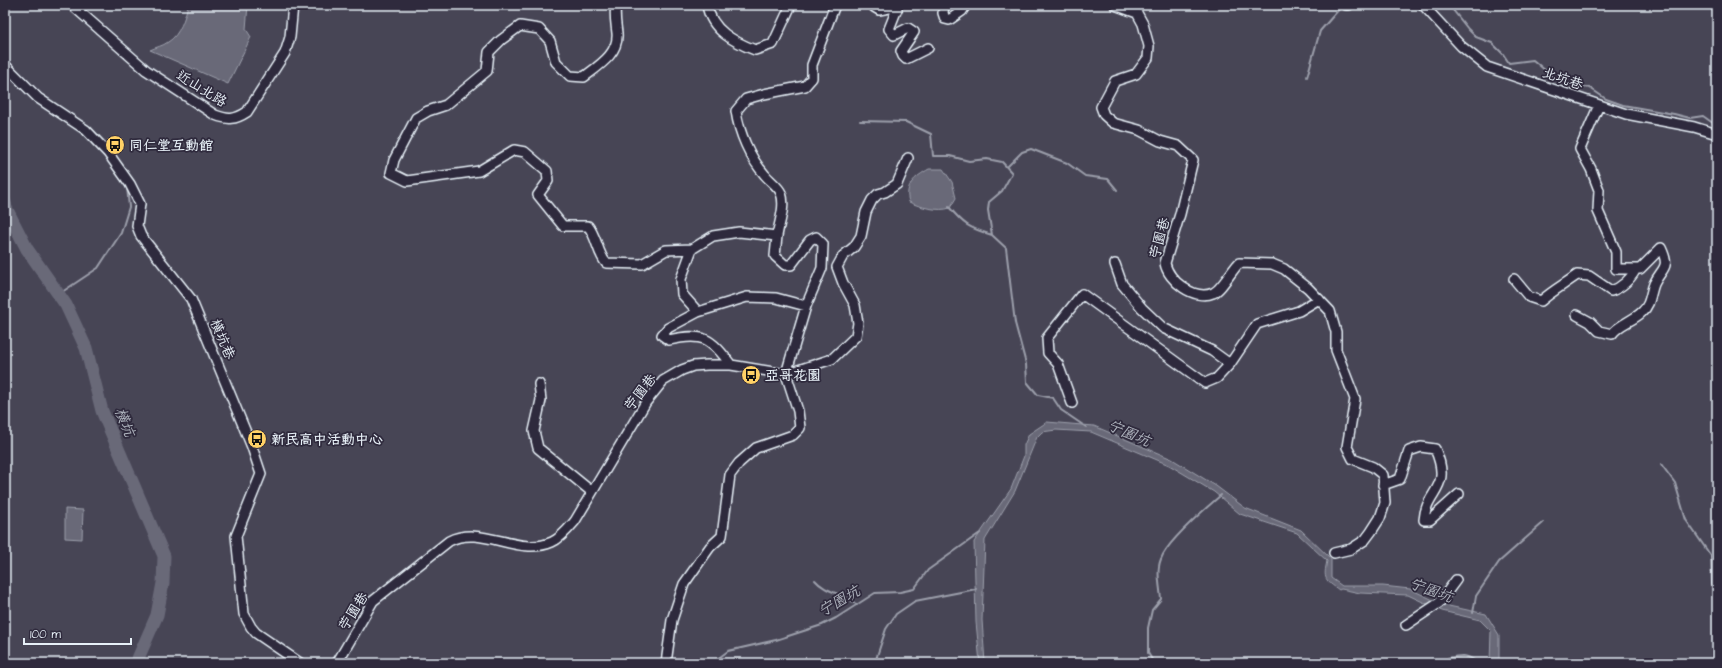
<svg xmlns="http://www.w3.org/2000/svg" width="1722" height="668" font-family="'Architects Daughter','LXGW WenKai TC',sans-serif">
<style>
.green{fill:#464455;stroke:#979aa6}
.water{fill:#696978;stroke:#9c9fab}
.lines{fill:none;stroke-linecap:round;stroke-linejoin:round}
.stream{stroke:#9c9fab;stroke-width:2}
.river{stroke:#696978;stroke-width:13}
.minor-casing{stroke:#e8f1f8;stroke-width:12}
.minor{stroke:#2f2a3d;stroke-width:9}
.labels{text-anchor:middle;stroke-width:3.5;stroke-linejoin:round;paint-order:stroke}
.street-label{font-size:14px;fill:#e8f1f8;stroke:#2f2a3d}
.poi-label{font-size:14px;font-weight:bold;fill:#e8f1f8;stroke:#2f2a3d;text-anchor:start}
.water-label{font-size:15px;font-style:italic;fill:#afb4be;stroke:#2f2a3d}
</style>
<rect width="100%" height="100%" fill="#2f2a3d"/>
<filter id="ink" filterUnits="userSpaceOnUse"><feTurbulence type="fractalNoise" baseFrequency=".025" numOctaves="2"/><feDisplacementMap in="SourceGraphic" scale="8" xChannelSelector="R" yChannelSelector="G"/><feConvolveMatrix kernelMatrix="1 2 1 2 8 2 1 2 1" color-interpolation-filters="sRGB"/></filter>
<g filter="url(#ink)">
<!-- green -->
<path class="green" d="M5 5H1717V663H5Z"/>
<!-- water -->
<path class="water" d="M188 5H248L246 29 251 37 228 84 150 50C156 47 163 46 168 42 180 35 185 17 188 5Z
M929 169H943L952 182 956 198 950 208C939 212 919 207 909 202 904 185 915 177 929 169Z
M1047 422 1094 426 1172 459 1216 486 1245 508 1301 530 1331 559V578L1342 586H1383L1410 589 1444 605 1486 614 1499 635V663H1490L1491 631 1480 620 1442 611 1408 595 1360 593 1341 589 1339 590C1325 580 1323 579 1327 561L1297 533 1240 514 1214 492 1169 465 1091 432 1056 430 1042 432 1037 437 1015 491 985 540 982 620 985 663H980L976 622 974 542 1011 489 1024 456V445L1029 434Z
M65 509 83 510 82 539 65 538Z"/>
<g class="lines">
<!-- stream -->
<path class="stream" d="M1449 5 1468 29 1476 37 1492 43 1503 54 1509 63 1533 60 1559 82 1590 88 1606 99 1623 105 1674 114 1690 118 1703 116 1717 126
M1307 77 1320 31 1340 8
M860 121 906 122 931 134 933 156H950L969 161 987 159 1002 162 1012 173 1002 191 989 202 988 210 992 235 1006 248 1015 323 1026 364 1027 382 1038 395 1053 398 1061 410 1086 427
M1007 167 1022 152 1031 149 1067 163 1085 176 1108 179 1117 190
M949 207C964 225 969 228 992 235
M59 294 98 268 121 233 129 207 127 187
M1661 464 1675 483 1686 520 1711 556 1712 583 1717 602
M815 580C826 593 844 593 857 605
M1473 613 1476 596 1499 562 1543 523
M712 663 728 651 776 640 822 625 836 618 875 593 900 592 914 589 928 570 980 533
M876 663 877 656 886 629 896 614 915 601 976 589
M1154 663 1148 653V628L1152 610 1161 599C1160 587 1156 571 1161 559 1167 541 1206 508 1221 495
M1446 663 1448 658C1461 655 1467 654 1478 663"/>
<!-- river -->
<path class="river" d="M5 203 6 208 27 249 66 305 86 348 102 411 164 556 163 583 157 615 136 663"/>
<!-- minor casing -->
<g class="minor-casing">
<path id="minor" d="M72 5 146 70 215 115C228 120 235 120 247 112L285 53 290 37 293 5
M616 5C614 14 616 24 617 33 619 54 598 66 584 77L570 76 556 62 550 41 539 29 520 26 501 40 489 52 487 71 446 105 428 111 416 118 394 160 391 173 407 181 479 171 514 150 525 152 547 171 548 181 538 195 563 226H588C597 237 597 252 606 263L642 264 666 250 692 249
M707 5C711 30 734 42 755 50L773 44 791 5
M874 5V7L879 10 894 7 897 9 889 29 894 35 908 28 914 32 901 51 903 56 906 59 928 48
M944 5 943 13 945 19 949 20 962 11 966 5
M1115 5 1137 13 1143 24 1149 46 1148 58 1136 74 1115 81 1101 107 1104 115 1113 123 1139 130 1160 141 1178 146 1193 160 1180 214 1165 263C1168 281 1195 301 1213 293 1221 290 1232 270 1239 263L1272 264 1284 269 1308 288 1330 311 1336 332V350L1355 399 1347 447 1353 459 1373 467 1383 475 1385 503 1380 518 1371 532 1365 540 1351 549 1334 553
M1346 5H1349
M1423 5 1461 46 1487 67 1626 114 1694 127 1717 134
M5 65 38 98 86 130 108 153 130 184 140 204 137 226 141 236 191 299 252 447 261 474 236 536 244 614 251 627 256 633 300 663
M777 236 775 256 785 265H791L810 240 816 237 823 244 822 268 806 306 786 374
M1115 264 1122 284 1142 308 1163 328 1212 351 1230 364
M1514 279 1529 297 1541 301C1552 291 1565 284 1577 275L1589 276 1611 291C1623 287 1630 280 1636 269
M698 312 747 297 776 298 806 306
M1577 315 1590 322 1599 331 1612 334C1619 324 1633 321 1642 312 1651 304 1650 294 1654 284 1662 267 1671 269 1661 248L1640 269H1616V252L1598 211 1599 190 1591 169 1580 149 1599 105
M731 365C711 338 703 332 669 340L662 335 668 328 698 312 682 294 681 279 692 249 713 236 739 232 777 236C779 223 786 206 781 193 779 187 770 181 765 175 750 158 739 133 736 111L746 99 764 94 805 86 812 78V65L835 5
M786 374 832 359 856 336 858 323 855 305 843 283 837 267 843 256 854 247 861 236 866 212 872 200 878 194 885 192 897 184 908 158
M539 384 541 400 534 431 538 448 592 492
M1072 403 1058 364 1048 353 1047 338 1082 294 1205 383 1217 378 1230 364 1257 324 1299 311 1319 299
M1383 485 1400 479 1409 451 1421 447 1435 449C1453 490 1426 489 1424 520H1430L1459 494
M1406 625 1439 603 1456 580
M337 663 373 601 449 541C481 524 518 557 552 542 561 538 569 528 575 521L646 402 663 381 682 370 693 366 707 365H731L786 374 798 411 800 428 793 435 756 448 739 463 730 475 722 536 710 547 684 584 672 620 666 663"/>
</g>
<!-- minor -->
<use href="#minor" class="minor"/>
</g>
</g>
<!-- icons -->
<defs>
<g id="bus-disc" transform="scale(1)"><circle r="9.5" fill="#ffd166" stroke="#2f2a3d"/><path d="M-5-6H5V4H4V6H2V4H-2V6H-4V4H-5ZM-3.5-4V0h7V-4ZM-3.5 1.2v1.5H-2V1.2ZM2 1.2v1.5H3.5V1.2Z" fill="#111"/></g>
</defs>
<g fill-rule="evenodd">
<use href="#bus-disc" x="115" y="145"/>
<use href="#bus-disc" x="751" y="375"/>
<use href="#bus-disc" x="257" y="439"/>
</g>
<g class="labels">
<!-- street labels -->
<g class="street-label">
<text transform="translate(1563 78) rotate(19)" y="5">北坑巷</text>
<text transform="translate(202 88) rotate(32)" y="5">近山北路</text>
<text transform="translate(1159 238) rotate(-75)" y="5">苧園巷</text>
<text transform="translate(223 339) rotate(67)" y="5">橫坑巷</text>
<text transform="translate(640 392) rotate(-52)" y="5">苧園巷</text>
<text transform="translate(353 611) rotate(-58)" y="5">苧園巷</text>
</g>
<!-- poi labels -->
<g class="poi-label">
<text x="129" y="150">同仁堂互動館</text>
<text x="765" y="380">亞哥花園</text>
<text x="271" y="444">新民高中活動中心</text>
</g>
<!-- water labels -->
<g class="water-label">
<text transform="translate(125 422) rotate(68)" y="5">橫坑</text>
<text transform="translate(1129 433) rotate(24)" y="5">宁園坑</text>
<text transform="translate(1431 590) rotate(20)" y="5">宁園坑</text>
<text transform="translate(839 601) rotate(-30)" y="5">宁園坑</text>
</g>
</g>
<!-- margin -->
<rect width="1722" height="668" fill="none" stroke="#2f2a3d" stroke-width="20"/>
<rect x="10" y="10" width="1702" height="648" fill="none" stroke="#e8f1f8" stroke-width="1.5" filter="url(#ink)"/>
<!-- scale -->
<path d="M24 638v6h107v-6" fill="none" stroke="#e8f1f8" stroke-width="2"/>
<text x="30" y="638" font-size="12" fill="#e8f1f8" stroke="#2f2a3d" stroke-width="3" paint-order="stroke">100 m</text>
</svg>
